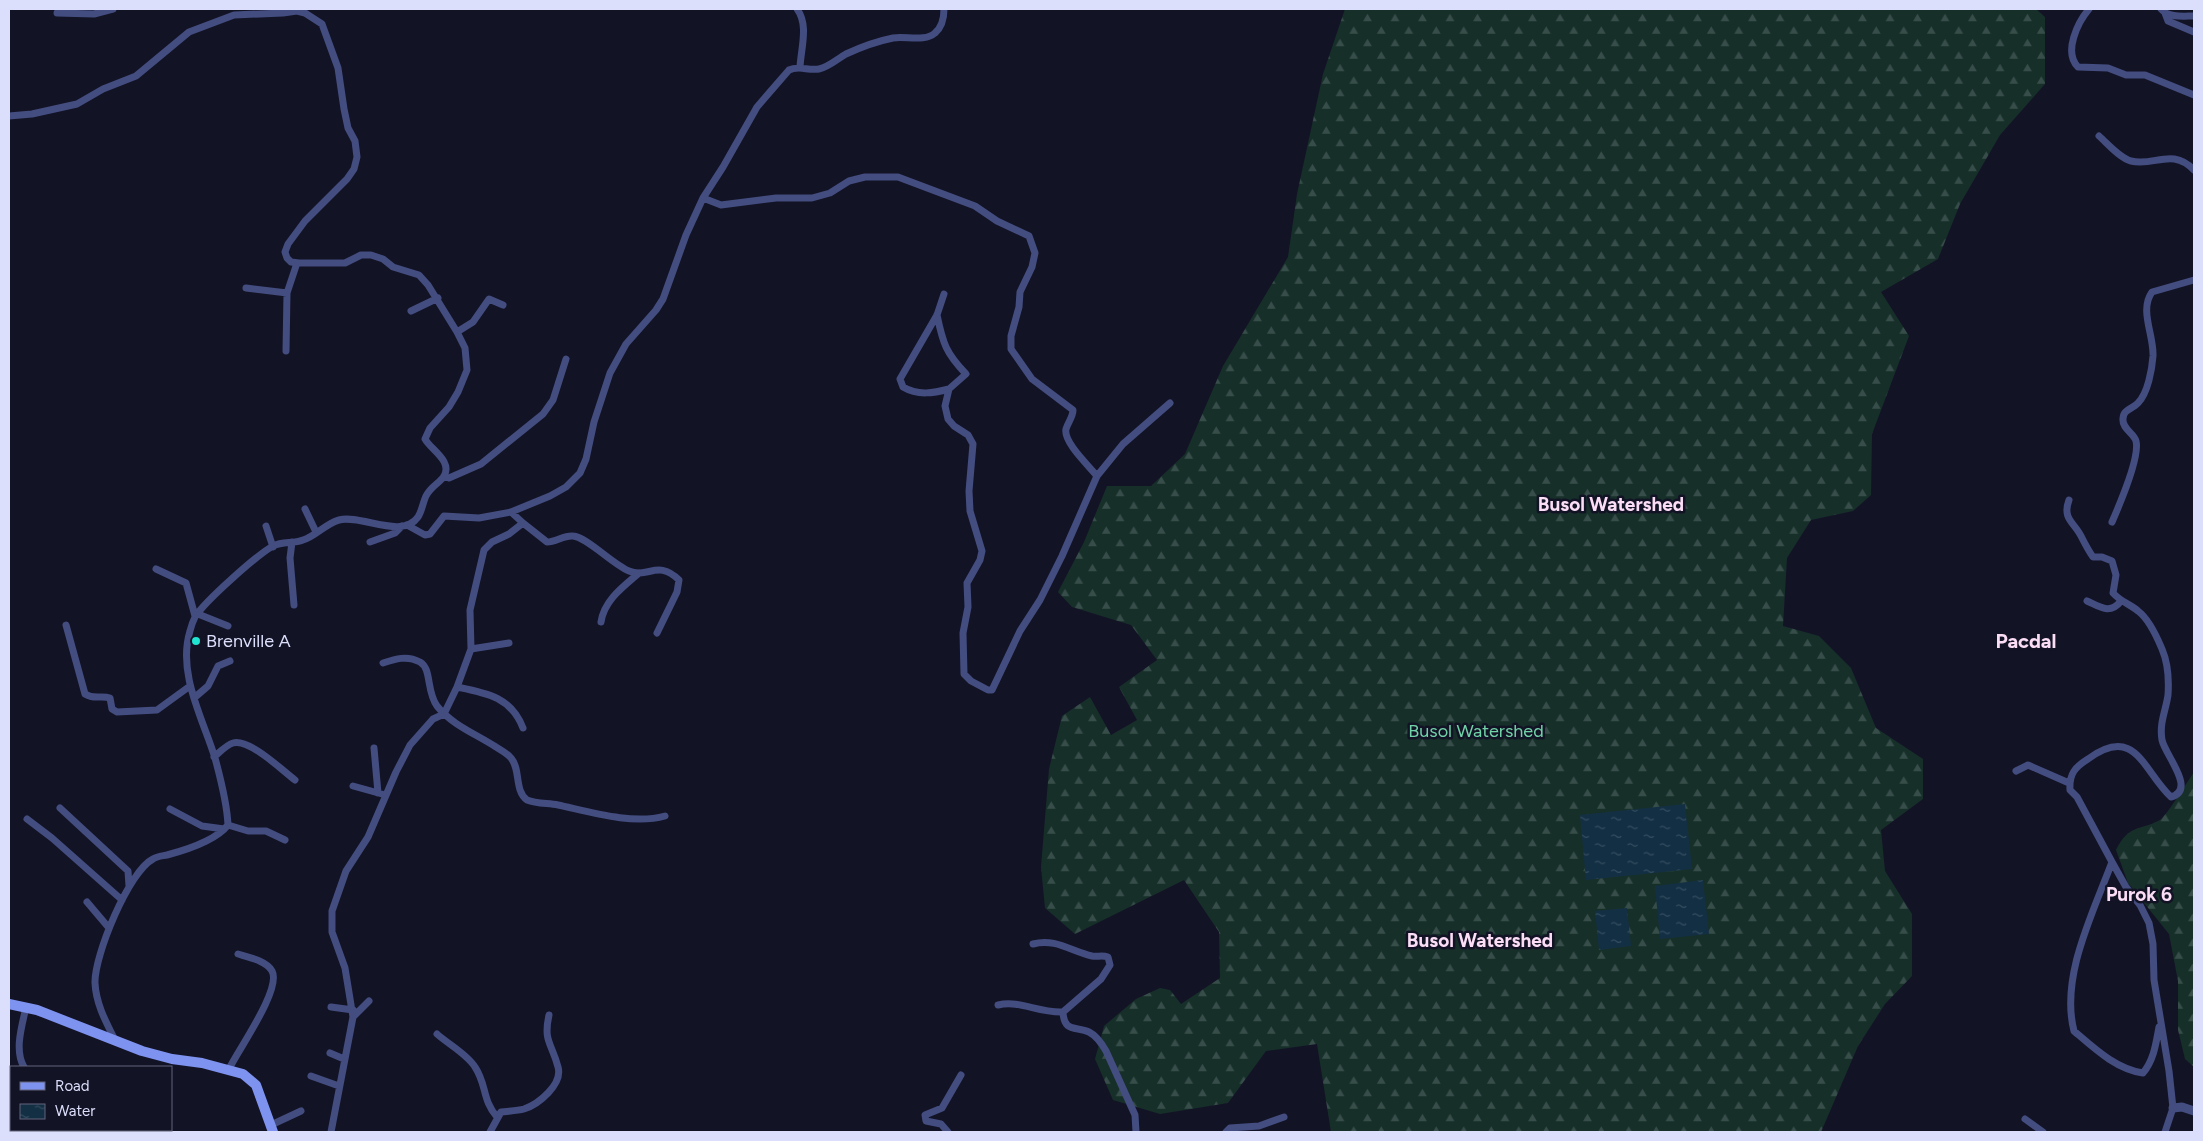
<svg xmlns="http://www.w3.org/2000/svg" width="2203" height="1141" font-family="Figtree,sans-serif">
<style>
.forest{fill:url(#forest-firs)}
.water{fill:url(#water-ripples)}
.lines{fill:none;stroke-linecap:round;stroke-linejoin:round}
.minor{stroke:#434d7f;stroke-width:7}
.tertiary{stroke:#434d7f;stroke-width:9}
.secondary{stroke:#7e92ef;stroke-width:10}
.poi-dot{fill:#1fe4d1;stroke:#131326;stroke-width:2}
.labels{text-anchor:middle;stroke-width:5;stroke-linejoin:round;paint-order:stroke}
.poi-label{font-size:18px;fill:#dcdffb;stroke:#131326;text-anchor:start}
.park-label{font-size:18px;fill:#70d3a7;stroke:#131326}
.neighbourhood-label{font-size:19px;font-weight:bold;fill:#fbdef6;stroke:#131326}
.quarter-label{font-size:20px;font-weight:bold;fill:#fbdef6;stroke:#131326}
</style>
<defs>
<pattern id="forest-firs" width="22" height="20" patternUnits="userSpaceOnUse" patternTransform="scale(1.25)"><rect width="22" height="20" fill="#162f29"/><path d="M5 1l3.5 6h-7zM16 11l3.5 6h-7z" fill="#374d49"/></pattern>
<pattern id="water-ripples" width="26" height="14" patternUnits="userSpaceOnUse" patternTransform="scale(1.25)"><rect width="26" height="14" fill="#132f44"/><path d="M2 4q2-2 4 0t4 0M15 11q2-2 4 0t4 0" fill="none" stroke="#354d60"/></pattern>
</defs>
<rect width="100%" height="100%" fill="#131326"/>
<!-- forest -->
<path class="forest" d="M1345 9H2036L2045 17V84L2000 135 1960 204 1938 259 1881 292 1909 336 1872 434 1871 495 1853 511 1811 520 1787 558 1783 626 1819 636 1851 668 1876 728 1923 759V799L1881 830 1885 871 1912 914V976L1885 1004 1858 1046 1821 1132H1331L1317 1044 1266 1051 1228 1103 1160 1114 1113 1100 1095 1059 1104 1026 1136 999 1160 988 1170 990 1181 1004 1220 978 1219 932 1184 880 1075 934 1045 908 1041 867 1049 769 1062 716 1090 697 1111 735 1137 720 1119 687 1157 660 1131 625 1072 607 1058 592 1084 542 1107 486H1151L1185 454 1223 366 1288 257 1297 194 1323 74Z
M2194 772V1067L2185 1059 2178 1030V981L2169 934 2128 883 2116 850C2129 824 2139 831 2160 820 2167 815 2188 781 2194 772Z"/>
<!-- water -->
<path class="water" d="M1685 804 1692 869 1586 880 1580 815Z
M1703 880 1709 934 1660 939 1655 886Z
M1627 908 1631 946 1599 950 1595 911Z"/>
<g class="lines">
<!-- minor -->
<path class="minor" d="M797 9C809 25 801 48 800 67
M2089 9C2078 22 2063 52 2078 67L2108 68 2126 75H2145L2194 95
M2161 9C2169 18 2183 16 2194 16
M57 13 94 14 113 9
M2165 13 2168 21 2194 32
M9 116 32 114 77 104 103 89 136 76 189 32 234 15 283 13 297 11 305 13 322 24 338 68 344 109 348 128 355 141 357 157 354 169 347 179 305 221 288 244 285 252 287 258 291 262 299 263H345L361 255H371L383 259 393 267 419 275 428 285 457 332 465 348 467 370 458 392 449 407 430 428 425 439C430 449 453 461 444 476 440 483 431 486 426 496 423 502 422 511 418 517 402 540 361 514 339 520 325 524 316 536 303 540 293 544 283 541 273 546 257 555 205 601 195 617 193 621 191 627 190 631 177 673 203 719 215 758 221 780 227 803 228 825 216 840 186 850 167 855 162 856 157 856 153 859 129 871 94 956 95 983 96 1004 106 1022 115 1040
M2099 136C2108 144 2120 158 2131 161 2154 167 2172 147 2194 170
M703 198 721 205 776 198H812L830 193 849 181 865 177H898L975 206 997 221 1029 236 1035 253 1032 267 1020 292 1019 307 1011 336V349L1032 379 1073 410C1073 417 1068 422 1066 429 1063 442 1089 466 1097 476L1062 556 1040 600 1020 631 992 690H988L971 681 964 674 963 633 968 607 967 583 980 560 982 551 970 511 969 491 973 444 968 435 954 426 948 419 945 406 949 389 966 374C946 353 943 344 937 315
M246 288 287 293
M944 294 937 315 900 379 903 387C918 396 934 393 949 389
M411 311 438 298
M457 332 473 322 489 299 503 305
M286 351 287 293 297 263
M444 476 449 478 481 464 543 414 553 400 566 359
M1097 476 1123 444 1170 403
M2069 500C2062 519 2074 522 2081 536 2085 544 2088 550 2093 557H2102L2112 561 2116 575 2113 593C2121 602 2130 604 2138 611 2149 619 2157 637 2162 649 2168 663 2169 680 2168 695 2166 710 2159 723 2162 740 2165 755 2197 790 2171 797 2143 771 2136 724 2088 759 2075 767 2069 774 2070 790L2077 797 2112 862 2126 887 2140 905 2149 923 2153 944 2154 980 2169 1071 2173 1108 2165 1132
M305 509 316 532
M2112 522C2119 506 2140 457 2136 441 2134 433 2122 429 2123 419 2123 409 2133 409 2138 403 2148 393 2152 369 2153 356 2154 335 2139 310 2152 292L2194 280
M523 523 547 542C556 542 564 535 573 536 587 537 612 564 629 571 648 579 658 559 679 580L677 592 657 633
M407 525 425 535 430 534 444 516 479 518 511 512 550 496 566 487 580 473 586 459 594 422 610 373 626 344 656 310 663 299 686 235 703 198 723 167 757 107 789 70C799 65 808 71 819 69 829 67 837 59 846 54 859 48 878 41 893 38 906 36 925 42 935 33 942 27 944 18 944 9
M266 526 273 547
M292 542 290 558 294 605
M370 542 395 533 402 526
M156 569 186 583 195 616
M2087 601C2100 607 2110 615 2121 601
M198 614 228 626
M601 622C604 600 624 586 639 573
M66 625 85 694C94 700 101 695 110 698L112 709 117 712 157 710 190 686
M471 649 509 643
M383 663C395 659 407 655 420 662 432 669 426 691 437 706 452 725 476 734 496 747 501 750 508 754 511 758 521 770 514 790 527 800 537 804 548 803 558 805 590 812 633 825 665 816
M457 687C487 693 511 697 523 728
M194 698 208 686 218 666 230 661
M374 748 378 793
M214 757C219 753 226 745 233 743 249 738 283 771 295 780
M2016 771 2028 765 2069 783
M353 786 382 794
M60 808 128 871 129 886
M170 809 202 826 224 829
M27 819 52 838 122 900
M228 825 248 831H266L285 840
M2112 862C2093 913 2060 977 2074 1031 2095 1049 2116 1069 2143 1073 2154 1060 2156 1043 2159 1027
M87 902 109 928
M998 1005C1021 1000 1037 1013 1063 1012L1101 979 1110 965 1108 957C1102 955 1098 957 1092 956 1071 951 1055 938 1033 944
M331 1007 353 1010
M1063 1012C1064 1033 1076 1026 1089 1032 1097 1036 1102 1044 1106 1051L1135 1115 1136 1132
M353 1017 369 1001
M437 1034C448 1044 467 1054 475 1067 487 1085 482 1100 497 1117
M330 1053 344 1059
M24 1067C14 1050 22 1026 26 1007
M229 1069C238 1050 282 989 272 971 267 961 248 957 238 954
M311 1076 339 1086
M2025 1119 2043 1132
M271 1125 301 1111
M78 1132 80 1130
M331 1132 353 1017 345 968 332 932V911L346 871 368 837 396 772 410 745 433 719 444 714 457 687 471 649 470 610 484 550 492 542 509 534 523 523 511 512
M490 1132 501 1112C508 1111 517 1111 524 1109 539 1104 563 1084 558 1067 552 1043 543 1042 549 1015
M948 1132 941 1124 926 1121 925 1115 942 1108 961 1075
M1226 1132 1230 1128 1259 1126 1284 1117"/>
<!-- tertiary -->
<path class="tertiary" d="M2173 1108 2182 1107 2194 1111"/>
<!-- secondary -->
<path class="secondary" d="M9 1004 37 1010 142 1051 172 1059 202 1063 243 1074 256 1085 273 1132"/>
</g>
<!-- markers -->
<circle class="poi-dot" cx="196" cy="641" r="5"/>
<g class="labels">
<!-- poi labels -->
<g class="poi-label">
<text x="206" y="647">Brenville A</text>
</g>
<!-- park labels -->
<g class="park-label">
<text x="1476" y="737">Busol Watershed</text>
</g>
<!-- neighbourhood labels -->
<g class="neighbourhood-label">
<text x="1611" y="511">Busol Watershed</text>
<text x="2139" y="901">Purok 6</text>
<text x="1480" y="947">Busol Watershed</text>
</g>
<!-- quarter labels -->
<g class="quarter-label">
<text x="2026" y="648">Pacdal</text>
</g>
</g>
<!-- border -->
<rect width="2203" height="1141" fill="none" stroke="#dcdffb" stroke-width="20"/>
<!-- legend -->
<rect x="10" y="1066" width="162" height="65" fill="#131326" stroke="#63657b"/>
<rect x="20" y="1082" width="25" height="8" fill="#7e92ef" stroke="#63657b"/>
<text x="55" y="1091" font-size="15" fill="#dcdffb">Road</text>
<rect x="20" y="1104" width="25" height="15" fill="url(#water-ripples)" stroke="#63657b"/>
<text x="55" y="1116" font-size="15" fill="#dcdffb">Water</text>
</svg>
